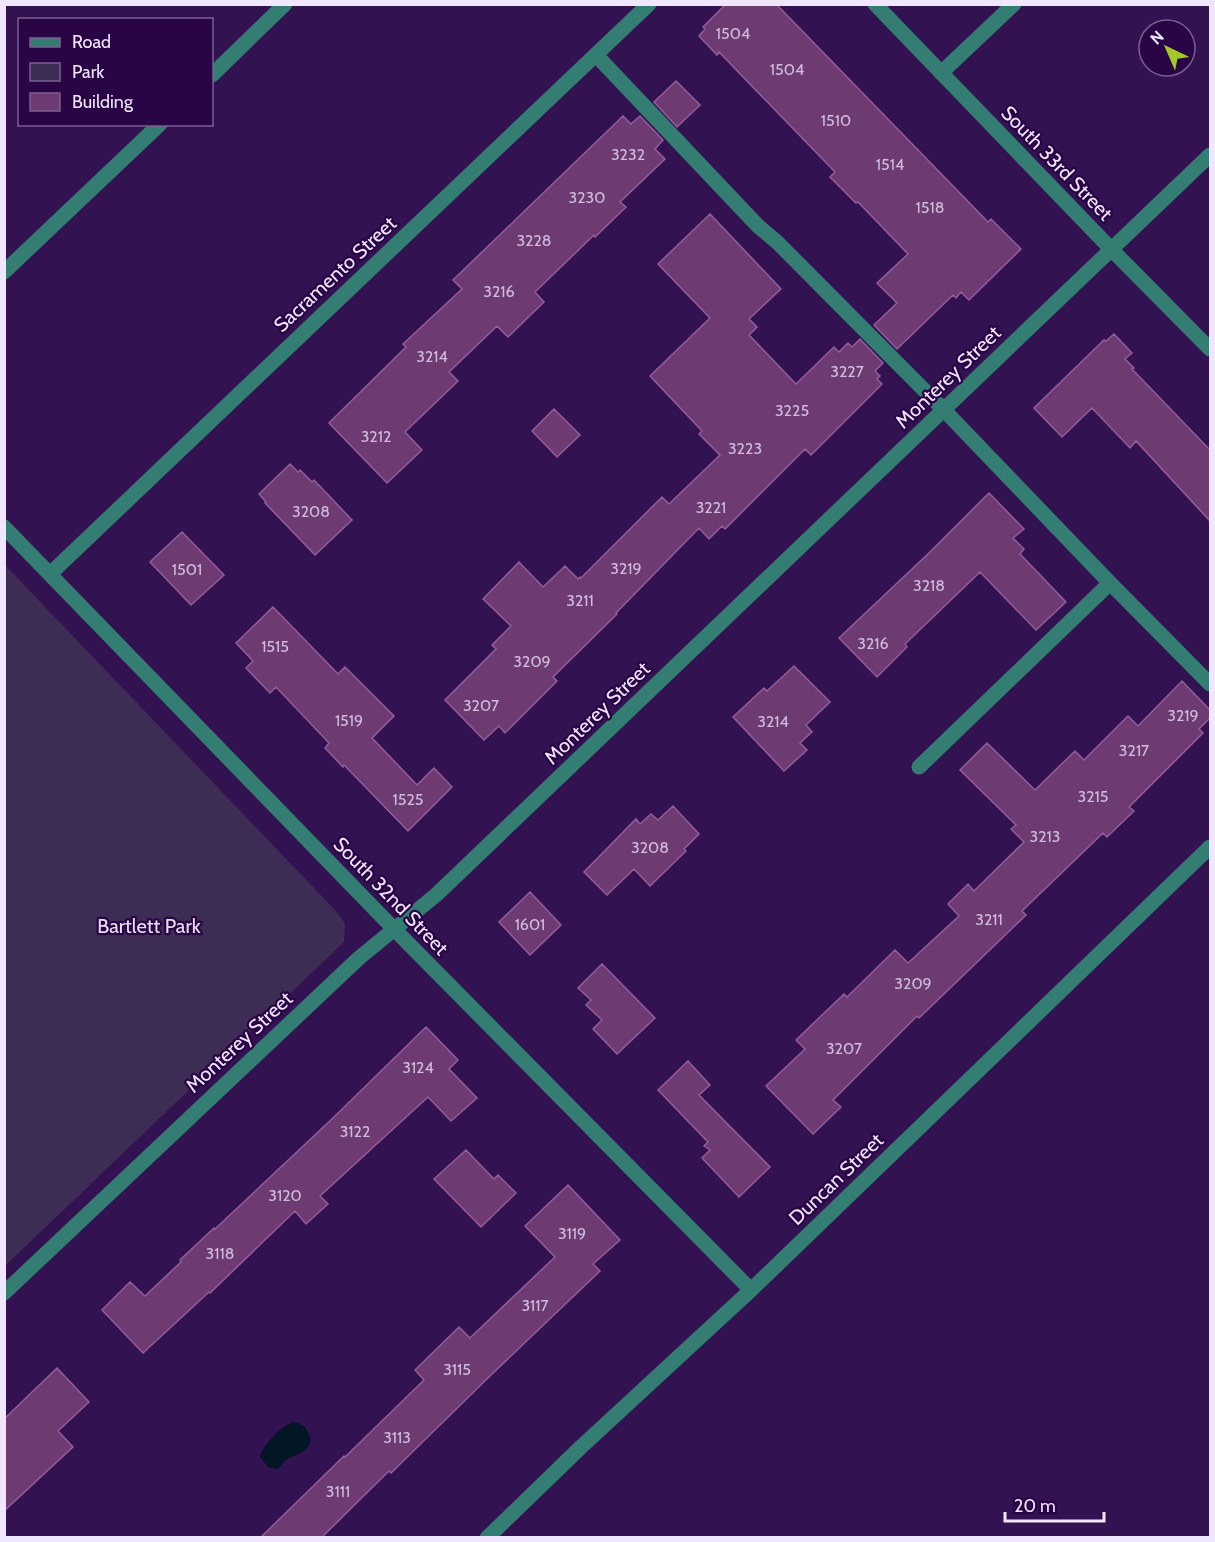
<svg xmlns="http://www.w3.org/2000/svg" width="1215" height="1542" font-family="Cabin,sans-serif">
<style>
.green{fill:#3d2c53}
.water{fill:#021626}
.building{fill:#6d3b72;stroke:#945d9a;stroke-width:1.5}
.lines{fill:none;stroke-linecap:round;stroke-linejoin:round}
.minor{stroke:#347d73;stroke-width:15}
.labels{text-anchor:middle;stroke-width:4.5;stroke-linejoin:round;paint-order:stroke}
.number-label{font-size:16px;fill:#cfbcdc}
.street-label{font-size:20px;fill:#f0e7ff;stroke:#290546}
.park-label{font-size:20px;fill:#e7e0f3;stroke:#290546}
</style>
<rect width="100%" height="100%" fill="#331252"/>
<!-- green -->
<path class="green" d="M5 565 334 909 345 923 344 942 5 1266Z"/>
<!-- water -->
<path class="water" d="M293 1422C300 1423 305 1425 308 1432 317 1449 299 1453 289 1458 284 1461 282 1465 278 1469L269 1468 260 1457C262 1446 281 1426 293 1422Z"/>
<!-- building -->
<path class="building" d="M726 4H776L988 222 991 219 1021 249 969 300 961 292 956 298 953 295 897 349 874 325 897 303 877 283 908 254 858 202 856 203 830 177 835 172 719 52 717 55 699 36 705 29 703 27Z
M676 81 700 105 677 127 654 102Z
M623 116 631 124 640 116 663 140 655 149 665 159 620 202 626 207 595 237 594 235 535 292 544 302 508 337 497 326 449 372 458 381 405 432 422 450 387 483 329 423 406 347 403 344 462 289 453 280Z
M710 214 781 289 749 319 757 327 749 335 796 384 834 347 839 352 848 343 852 347 860 339 883 363 875 371 880 376 877 379 882 384 811 455 805 449 725 529 722 526 709 539 699 528 616 613 617 614 553 677 557 681 505 733 499 726 484 740 445 700 496 649 492 645 511 626 483 599 519 562 543 587 565 566 578 579 580 577 581 578 662 497 669 504 720 455 699 434 702 431 650 376 710 318 658 264Z
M1114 334 1132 353 1125 359 1134 368 1132 369 1210 450V521L1136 441 1130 448 1092 408 1062 437 1034 408 1104 340 1106 341Z
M554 409 580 435 557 457 532 431Z
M290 464 298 472 300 470 312 482 314 480 352 520 315 555 265 503 266 502 259 494Z
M989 493 1024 529 1013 538 1024 549 1020 554 1066 602 1036 630 980 572 905 644 907 647 877 677 839 638 930 552Z
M182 532 224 575 191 605 150 562Z
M273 607 338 674 345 667 394 716 372 738 417 785 434 768 452 787 408 831 344 765 343 767 325 748 329 743 276 687 270 693 246 668 253 661 236 643Z
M794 666 830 702 806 725 812 732 800 743 807 750 784 771 733 717 764 688 767 691Z
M1182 681 1210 710V718L1199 729 1203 733 1129 807 1134 811 1107 837 1103 833 1022 911 1026 915 919 1018 917 1016 833 1100 841 1107 813 1134 766 1086 805 1049 796 1040 844 994 847 997 895 950 908 963 959 916 948 904 968 884 974 891 1024 842 1011 829 1016 825 960 770 987 743 1035 790 1075 751 1084 760 1128 716 1138 726Z
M673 806 699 834 684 849 686 851 650 886 634 869 607 895 584 872 636 819 640 824 651 814 658 820Z
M530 892 561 925 530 955 499 922Z
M602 964 655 1018 617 1054 593 1029 602 1020 586 1005 591 1000 578 988Z
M426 1027 458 1060 449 1069 477 1098 451 1121 428 1097 320 1196 328 1204 306 1224 295 1211 210 1293 209 1292 143 1353 102 1310 130 1282 145 1296 181 1262 180 1260 214 1228 215 1229 333 1118Z
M688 1061 710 1085 699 1095 770 1167 739 1197 702 1158 710 1150 704 1146 708 1142 658 1090Z
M466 1150 494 1179 498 1175 516 1193 481 1227 434 1179Z
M568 1185 620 1240 593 1264 600 1271 491 1375 391 1473 389 1471 321 1538H260L344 1456 345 1457 424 1380 415 1370 459 1327 470 1338 555 1257 525 1226Z
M57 1368 89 1402 58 1431 73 1447 4 1511V1419Z"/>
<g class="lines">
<!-- minor -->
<path class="minor" d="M875 4 1112 250 1210 349
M596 55 758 226 777 242 944 410 1110 583 1210 684
M941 73 1014 4
M212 75 285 4
M4 272 160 124
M4 527 395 930 751 1290
M50 574 649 4
M919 767 1110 583
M4 1293 359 958 436 895 1210 155
M487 1538 581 1447 751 1290 1210 847"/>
</g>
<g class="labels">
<!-- number labels -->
<g class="number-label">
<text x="733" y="39">1504</text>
<text x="787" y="75">1504</text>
<text x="836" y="126">1510</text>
<text x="628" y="160">3232</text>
<text x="890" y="170">1514</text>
<text x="587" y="203">3230</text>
<text x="930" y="213">1518</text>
<text x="534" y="246">3228</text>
<text x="499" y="297">3216</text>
<text x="432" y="362">3214</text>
<text x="847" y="377">3227</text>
<text x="792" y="416">3225</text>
<text x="376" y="442">3212</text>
<text x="745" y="454">3223</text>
<text x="711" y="513">3221</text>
<text x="311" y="517">3208</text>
<text x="626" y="574">3219</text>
<text x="187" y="575">1501</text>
<text x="929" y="591">3218</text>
<text x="580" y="606">3211</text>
<text x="873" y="649">3216</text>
<text x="275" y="652">1515</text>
<text x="532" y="667">3209</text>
<text x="481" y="711">3207</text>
<text x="1183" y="721">3219</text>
<text x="349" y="726">1519</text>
<text x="773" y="727">3214</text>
<text x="1134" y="756">3217</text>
<text x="1093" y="802">3215</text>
<text x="408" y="805">1525</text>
<text x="1045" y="842">3213</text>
<text x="650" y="853">3208</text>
<text x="989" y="925">3211</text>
<text x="530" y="930">1601</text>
<text x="913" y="989">3209</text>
<text x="844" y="1054">3207</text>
<text x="418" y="1073">3124</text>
<text x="355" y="1137">3122</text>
<text x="285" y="1201">3120</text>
<text x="572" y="1239">3119</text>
<text x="220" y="1259">3118</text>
<text x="535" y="1311">3117</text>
<text x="457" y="1375">3115</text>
<text x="397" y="1443">3113</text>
<text x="338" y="1497">3111</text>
</g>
<!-- street labels -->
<g class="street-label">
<text transform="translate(1057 163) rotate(46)" y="7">South 33rd Street</text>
<text transform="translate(335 274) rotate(-43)" y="7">Sacramento Street</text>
<text transform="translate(948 377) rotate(-44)" y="7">Monterey Street</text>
<text transform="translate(597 713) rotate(-44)" y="7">Monterey Street</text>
<text transform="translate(391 896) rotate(46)" y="7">South 32nd Street</text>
<text transform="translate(239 1042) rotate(-43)" y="7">Monterey Street</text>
<text transform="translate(836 1179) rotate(-44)" y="7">Duncan Street</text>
</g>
<!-- park labels -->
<g class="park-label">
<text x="149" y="933">Bartlett Park</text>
</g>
</g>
<!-- border -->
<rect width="1215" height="1542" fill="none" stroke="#f0e7ff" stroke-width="12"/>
<!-- legend -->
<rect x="18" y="18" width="195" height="108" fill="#290546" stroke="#795f90" stroke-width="1.5"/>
<rect x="30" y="38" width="30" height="9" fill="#347d73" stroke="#795f90" stroke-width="1.5"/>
<text x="72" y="48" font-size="18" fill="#f0e7ff">Road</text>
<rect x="30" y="63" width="30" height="18" fill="#3d2c53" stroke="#795f90" stroke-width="1.5"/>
<text x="72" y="78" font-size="18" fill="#f0e7ff">Park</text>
<rect x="30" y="93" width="30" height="18" fill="#6d3b72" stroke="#795f90" stroke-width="1.5"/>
<text x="72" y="108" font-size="18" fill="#f0e7ff">Building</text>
<!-- north arrow -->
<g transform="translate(1167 48) rotate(316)"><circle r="28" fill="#290546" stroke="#795f90" stroke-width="1.5"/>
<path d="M0-4.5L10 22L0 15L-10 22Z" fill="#a2c929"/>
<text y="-9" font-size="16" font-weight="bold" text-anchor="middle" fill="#f0e7ff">N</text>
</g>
<!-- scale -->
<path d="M1005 1512v9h99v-9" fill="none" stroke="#f0e7ff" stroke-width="3"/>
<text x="1014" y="1512" font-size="18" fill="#f0e7ff" stroke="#290546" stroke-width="4.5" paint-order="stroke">20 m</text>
</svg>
